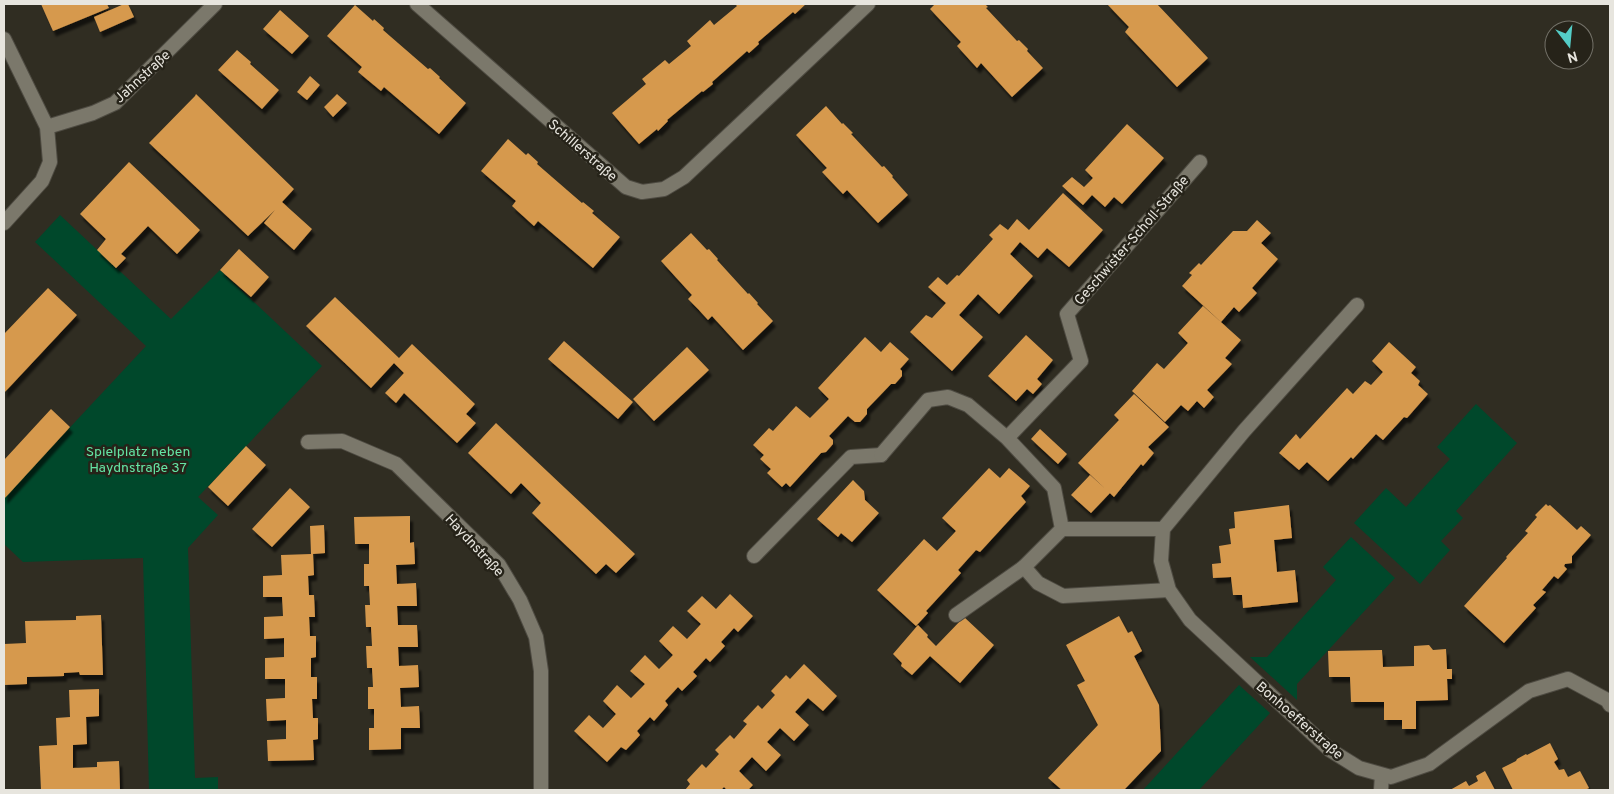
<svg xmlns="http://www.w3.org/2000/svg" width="1614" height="794" font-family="Overpass,sans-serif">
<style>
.green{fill:#00482b}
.building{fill:#d6994e;filter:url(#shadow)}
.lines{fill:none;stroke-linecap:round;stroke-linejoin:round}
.service-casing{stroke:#4e4b42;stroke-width:16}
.minor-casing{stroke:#4e4b42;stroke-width:16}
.service{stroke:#7b786b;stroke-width:14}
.minor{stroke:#7b786b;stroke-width:14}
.labels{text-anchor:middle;stroke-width:5;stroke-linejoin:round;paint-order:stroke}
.street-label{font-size:14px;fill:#e7e5de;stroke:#262319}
.park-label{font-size:14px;fill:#64e5a4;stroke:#262319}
</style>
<defs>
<filter id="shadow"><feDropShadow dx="3" dy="5.5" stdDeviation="1" flood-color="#0009"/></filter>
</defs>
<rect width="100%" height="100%" fill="#302d22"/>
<!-- green -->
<path class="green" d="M60 215 171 319 220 270 322 366 198 497 218 515 188 548 195 778 218 777V790H149L143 558 23 562 4 544V498L146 346 35 242Z
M1476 404 1517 443 1456 511 1463 518 1441 541 1450 550 1420 584 1354 523 1386 488 1406 507 1450 459 1437 447Z
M1351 537 1395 578 1297 684V700L1250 657H1267L1336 580 1323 567Z
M1239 685 1270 713 1199 790H1143Z"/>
<!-- building -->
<path class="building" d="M41 4H107L109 8 53 31Z
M124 4H128L134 17 100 32 94 17Z
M735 4H806L795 14 793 12 758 42 759 44 749 53 747 51 729 67 712 82 713 84 703 92 702 91 667 120 668 121 658 131 657 129 639 144 612 113 646 84 642 79 665 60 669 64 691 46 687 41 710 20 714 25 737 6Z
M935 4H985L988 7 986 8 1017 41 1019 40 1028 49 1027 51 1043 68 1012 97 981 63 977 68 957 46 961 42 930 9Z
M1107 4H1157L1208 58 1177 87 1125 32 1129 27Z
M355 5 373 21 374 19 384 28 383 30 428 69 430 68 440 77 439 78 466 103 439 134 384 87 381 91 358 72 362 67 327 36Z
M280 10 309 36 292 54 263 29Z
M237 50 251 62 250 64 279 90 262 109 218 70Z
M310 76 320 85 307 100 297 92Z
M196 94 294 189 282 202 312 229 294 250 264 223 275 210 248 236 149 143 195 96Z
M337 94 347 103 333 117 324 107Z
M826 106 842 124 843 123 853 133 851 134 882 167 884 166 893 176 892 177 908 195 878 223 847 190 843 194 822 172 827 168 796 135Z
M1127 124 1164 158 1122 204 1114 197 1105 207 1092 195 1083 205 1062 186 1072 177 1084 187 1093 178 1085 170Z
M508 139 526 155 528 153 538 162 537 164 582 203 583 202 594 211 592 213 620 237 593 268 538 221 534 226 512 206 516 201 481 171Z
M129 162 200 230 177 254 148 226 121 254 126 258 116 268 97 250 106 239 80 214Z
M1063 193 1103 230 1069 267 1047 248 1038 258 1020 242 1010 254 1033 276 999 314 978 294 959 315 983 337 952 371 910 332 926 315 932 318 946 303 928 287 938 277 947 285 957 275 959 276 993 239 989 235 1000 224 1008 230 1017 219 1029 230Z
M1257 220 1271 233 1261 243 1278 259 1252 288 1257 293 1239 312 1234 307 1221 322 1182 286 1192 275 1189 273 1199 263 1201 265 1233 231H1247Z
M691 233 707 250 709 249 718 259 717 260 748 294 749 293 758 303 757 304 773 321 743 350 712 316 708 320 698 309 688 299 692 295 661 261Z
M239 249 269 277 251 297 220 270Z
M48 288 77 315 4 393V334Z
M335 297 399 358 412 344 475 404 466 414 476 423 457 443 404 393 396 403 385 393 404 373 394 363 371 388 306 326Z
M1203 306 1241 340 1225 358 1232 364 1207 390 1214 397 1204 408 1197 401 1188 411 1181 405 1165 422 1132 391 1157 363 1164 369 1188 343 1178 333Z
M1026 335 1053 360 1037 379 1042 384 1033 394 1027 389 1016 401 988 376Z
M865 337 881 352 890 342 909 359 900 369 902 371V376L895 384H891L867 409V414L860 422H855L848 416 829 436 833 440V444L826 452 821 453 790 487 786 483 782 487 767 473 771 469 760 459 764 455 753 445 769 428 773 431 796 406 810 418 829 399 818 388Z
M564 341 633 402 618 419 548 359Z
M1389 342 1416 367 1411 373 1420 381 1418 385 1428 394 1407 418 1404 417 1383 440 1376 434 1353 459 1351 457 1328 481 1307 462 1299 470 1279 453 1296 434 1300 439 1347 388 1353 394 1365 381 1371 385 1383 372 1372 361Z
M687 347 709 370 654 421 633 399Z
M1134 394 1169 427 1148 447 1154 453 1143 466 1141 464 1114 497 1078 463 1119 420 1114 415Z
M51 409 70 427 4 499V460Z
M496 423 635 554 616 573 606 564 596 574 532 513 541 503 521 483 511 494 468 453Z
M1040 429 1067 454 1058 464 1031 439Z
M246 446 266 465 228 506 208 487Z
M989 468 1000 478 1009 468 1030 486 1021 496 1026 502 980 552 976 550 958 570 961 573 926 611 928 613 916 626 877 590 924 539 937 551 956 531 942 518Z
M1090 475 1110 493 1091 513 1071 495Z
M853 480 864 491 865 500 879 513 852 542 841 533 838 537 817 519Z
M290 488 310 507 272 547 252 529Z
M1546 504 1548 506 1550 505 1577 530 1581 526 1591 535 1572 556V563L1565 564 1564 566 1567 569 1558 579 1554 576 1542 590 1546 592 1533 605 1536 608 1504 643 1464 606 1507 558 1506 557 1528 533 1525 531 1537 517 1535 515Z
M1289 505 1292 538 1274 540 1277 572 1295 570 1298 602 1243 608 1242 595H1233L1231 577 1213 578 1212 564 1221 563 1219 546 1231 544 1229 529 1235 528 1234 512Z
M410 516V543L414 542 415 564 396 565 397 584 416 583 417 606H397L398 625H417L418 647H398L399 666 418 665 419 687 400 688 401 707 419 706 420 728H401V749L369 750V728H374V709H368V687H373L372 668H367L366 646H372L371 627H366L365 605H370L369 586H364V564H369V544H355L354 517Z
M324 525 325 553 313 554 314 575 308 576 309 595H314L315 617H309L310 636H316V657L311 658V677H317V699H312L313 718H318V739L313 740 314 760 268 761 267 740 286 739V720L267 721 266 699 285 698V679H265V658L284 657V638L264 639V617L283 616 282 597H263V576L282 575 281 555 311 554 310 526Z
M730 594 753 616 738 632 734 628 721 642 725 646 710 662 706 658 693 672 697 676 682 691 678 687 665 701 668 705 654 721 650 717 637 731 640 735 626 750 621 747 607 762 574 731 589 715 603 728 616 714 603 701 617 685 631 698 645 684 630 671 645 655 659 669 673 655 659 641 673 626 687 639 701 624 687 611 702 596 716 609Z
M101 615 103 675H80L79 672 64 673V676L27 677V684L4 685V644L26 643 25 621 76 620V616Z
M1119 616 1128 633 1132 631 1142 651 1134 656 1159 705 1161 751 1124 790H1062L1048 778 1098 725 1077 685 1085 681 1066 645Z
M964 617 994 645 960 683 930 656 912 675 901 666 902 663 893 654 918 625 928 635 927 637 936 646Z
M1429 645 1433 650 1446 649 1447 669H1452V679H1447L1448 700 1416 701V729H1402V720H1384V702H1351L1350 677H1329L1328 651 1382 650 1383 667 1414 666V646Z
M804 664 837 696 823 711 808 698 795 712 809 725 794 741 780 728 767 742 781 755 766 771 752 757 739 771 753 785 748 790H727L724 787 721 790H685L690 784 687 780 702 764 706 768 719 754 715 750 730 735 734 739 747 724 743 721 758 705 762 709 775 695 771 691 786 675 790 679Z
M99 689V716L86 717 87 744 73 745V768L97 767V762L119 761 120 790H41L39 746 57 745 56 718 70 717 69 690Z
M1550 743 1558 759 1554 762 1559 770 1564 769 1568 777 1580 771 1589 788 1585 790H1513L1502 768 1516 761 1517 759 1526 754 1527 755Z
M1485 771 1495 790H1450L1466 781 1469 786 1478 781 1476 776Z"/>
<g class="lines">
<!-- service casing -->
<g class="service-casing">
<path id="service" d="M754 556 851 457 881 455
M956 615 1024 567
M1381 790 1382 775"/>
</g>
<!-- minor casing -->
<g class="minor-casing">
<path id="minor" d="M417 4 626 187 642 192 664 189 684 177 868 4
M4 39 47 127 50 162 42 181 4 223
M47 127 93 113 115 103 215 4
M1007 438 1081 361 1067 314 1200 162
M308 442 342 441 396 464 499 565 520 600 536 637 541 671V790
M881 455 928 400 948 397 968 405 1007 438 1054 488 1062 529
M1062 529H1163L1161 561 1169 590 1063 596 1038 583 1024 567Z
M1163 529 1244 431 1357 305
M1169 590 1190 620 1330 750 1359 768 1391 777 1429 764 1529 691 1568 679 1607 700 1610 705"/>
</g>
<!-- service -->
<use href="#service" class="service"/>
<!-- minor -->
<use href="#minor" class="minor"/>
</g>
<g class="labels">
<!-- street labels -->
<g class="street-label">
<text transform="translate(142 76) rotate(-43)" y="5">Jahnstraße</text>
<text transform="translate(583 150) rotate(41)" y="5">Schillerstraße</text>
<text transform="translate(1131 240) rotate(-49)" y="5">Geschwister-Scholl-Straße</text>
<text transform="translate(475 545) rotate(47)" y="5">Haydnstraße</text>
<text transform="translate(1300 720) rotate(41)" y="5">Bonhoefferstraße</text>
</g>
<!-- park labels -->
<g class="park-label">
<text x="138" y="456">Spielplatz neben<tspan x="138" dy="16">Haydnstraße 37</tspan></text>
</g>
</g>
<!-- border -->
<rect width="1614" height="794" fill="none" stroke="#e7e5de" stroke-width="10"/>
<!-- north arrow -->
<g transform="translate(1569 45) rotate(164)"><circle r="24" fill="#262319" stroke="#737168"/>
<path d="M0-4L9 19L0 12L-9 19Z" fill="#54cdc7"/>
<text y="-8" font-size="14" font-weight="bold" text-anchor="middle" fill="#e7e5de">N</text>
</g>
</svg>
